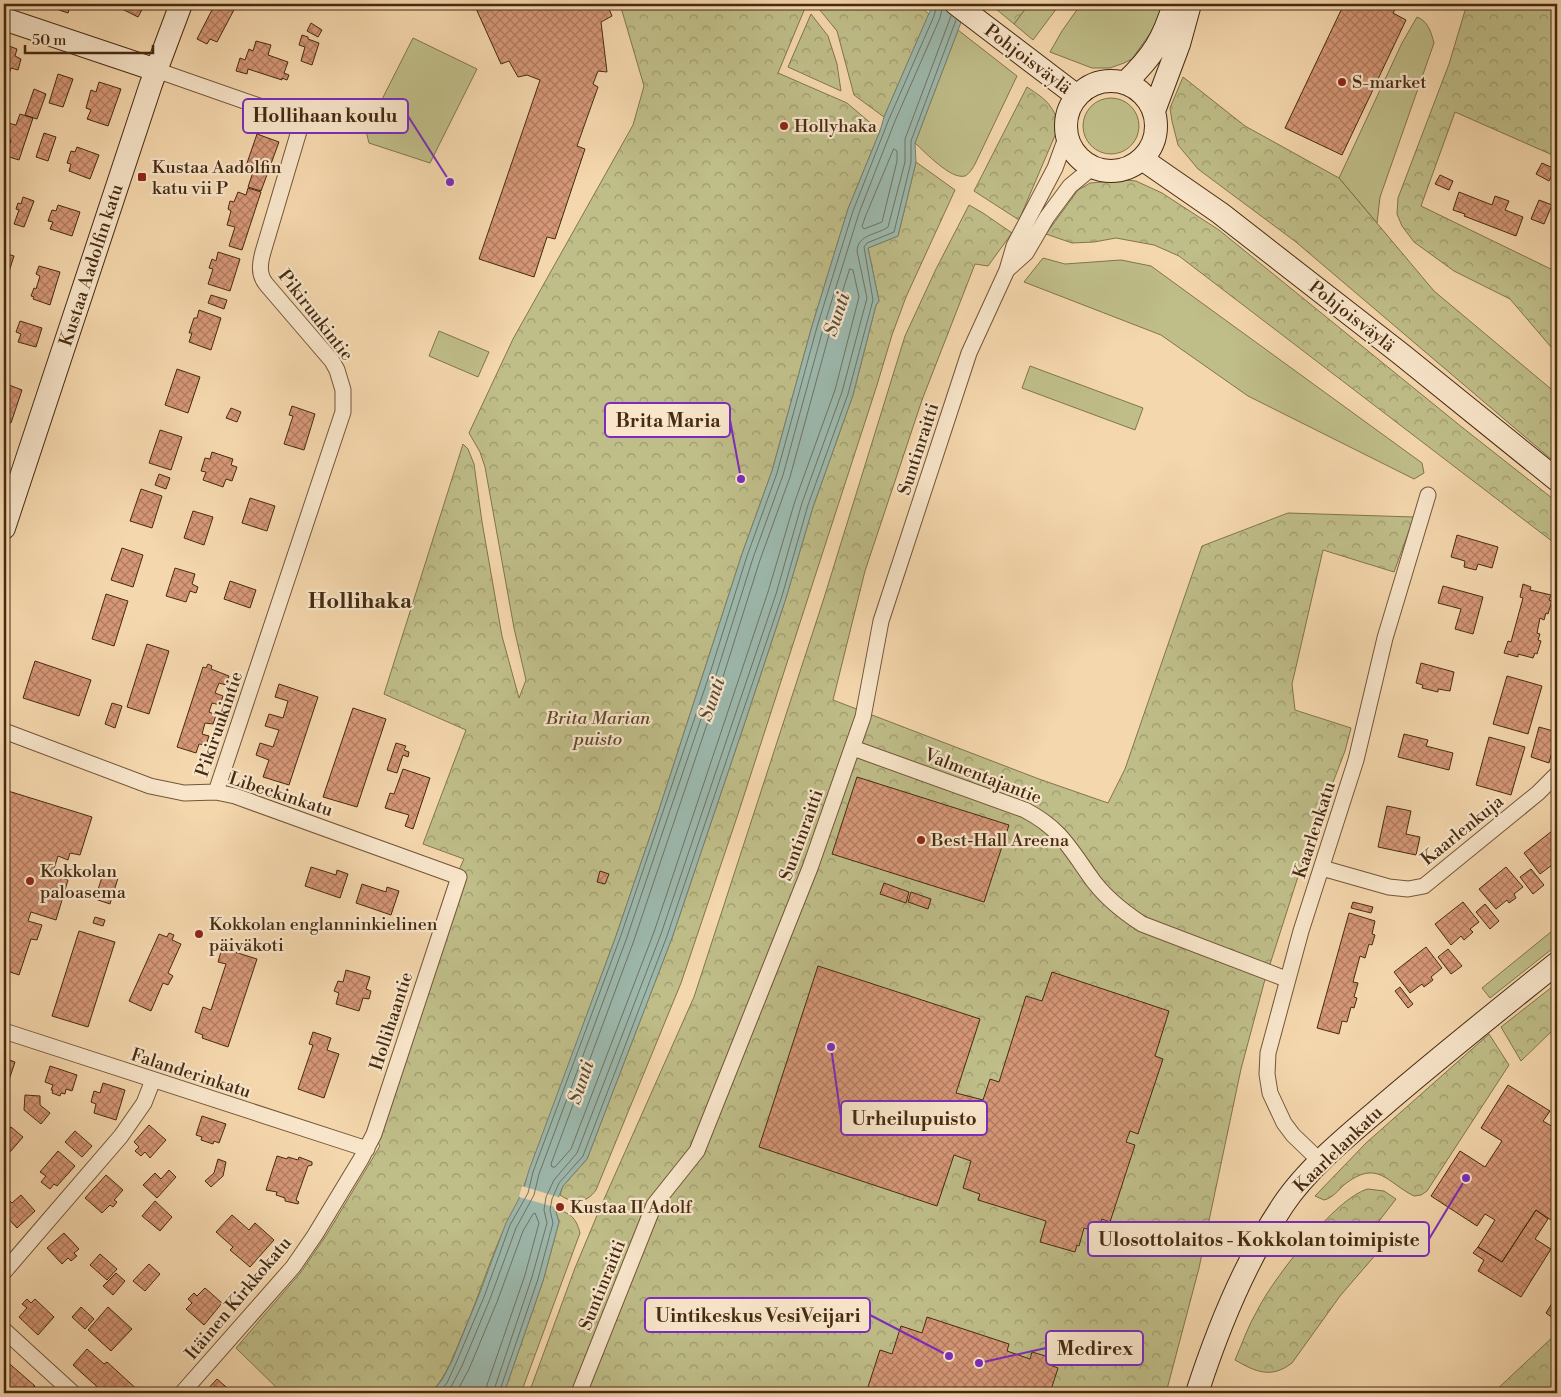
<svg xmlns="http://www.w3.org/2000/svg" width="1561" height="1397" font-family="'Libre Bodoni',serif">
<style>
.grass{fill:#bfbd88;stroke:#82744c}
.forest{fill:url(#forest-crowns);stroke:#82744c}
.water{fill:#9cb9ae;stroke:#7a806f}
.pier{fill:#f5d7ad}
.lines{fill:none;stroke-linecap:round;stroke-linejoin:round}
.shore{stroke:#717260;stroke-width:1}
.building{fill:url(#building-cross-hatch);stroke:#462b11}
.street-casing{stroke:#725638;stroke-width:17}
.secondary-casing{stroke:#462b11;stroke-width:24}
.street{stroke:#f8e5ca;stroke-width:15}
.secondary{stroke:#f8e5ca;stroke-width:22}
.poi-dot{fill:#8f2418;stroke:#f8e5ca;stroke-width:2}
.labels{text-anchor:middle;stroke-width:4.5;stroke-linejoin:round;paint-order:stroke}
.street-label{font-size:18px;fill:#462b11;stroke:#f8e5ca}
.poi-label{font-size:18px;fill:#462b11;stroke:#f8e5ca;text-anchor:start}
.park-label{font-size:18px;font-style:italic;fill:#5e4829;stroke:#f8e5ca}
.water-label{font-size:19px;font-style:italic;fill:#5c4e38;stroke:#f8e5ca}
.district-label{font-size:22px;font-weight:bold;fill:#462b11;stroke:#f8e5ca}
.leader{fill:none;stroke:#7b2cbf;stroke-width:2}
.callout-dot{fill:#7b2cbf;stroke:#f8e5ca;stroke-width:2}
.callout{fill:#f8e5ca;stroke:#7b2cbf;stroke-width:2}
.callout-label{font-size:19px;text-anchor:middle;font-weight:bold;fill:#462b11}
</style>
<defs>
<pattern id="forest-crowns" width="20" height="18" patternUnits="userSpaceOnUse" patternTransform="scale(1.25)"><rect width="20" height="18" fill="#bfbd88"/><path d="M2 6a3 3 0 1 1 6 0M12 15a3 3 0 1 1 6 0" fill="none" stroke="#9d9a6e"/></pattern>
<pattern id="building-cross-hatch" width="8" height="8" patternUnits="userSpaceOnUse" patternTransform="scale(1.25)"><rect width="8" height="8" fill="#d69777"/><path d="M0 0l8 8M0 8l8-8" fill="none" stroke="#af7b60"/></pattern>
</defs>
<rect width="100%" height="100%" fill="#f5d7ad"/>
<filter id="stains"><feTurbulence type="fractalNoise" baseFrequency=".004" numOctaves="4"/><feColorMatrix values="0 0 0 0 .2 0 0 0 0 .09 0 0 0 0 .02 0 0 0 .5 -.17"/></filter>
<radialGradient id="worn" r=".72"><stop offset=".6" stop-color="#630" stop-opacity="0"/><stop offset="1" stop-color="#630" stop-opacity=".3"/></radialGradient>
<!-- grass -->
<path class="grass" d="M1029 4H1060L1033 40 1014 24Z
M1081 4H1167L1151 32 1132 59 1124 63 1110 68H1092L1050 52 1062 31Z
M1417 17C1428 21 1431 32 1434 43L1380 197 1377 223 1339 178 1402 43Z
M958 30 1017 76 975 164C973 168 969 174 965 176 951 180 925 152 915 143Z
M413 38 477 69 430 163 369 143 366 131Z
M1083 126a28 28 0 1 1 56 0a28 28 0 1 1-56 0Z
M1043 258 1065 264 1121 260 1151 266 1422 463 1424 473 1414 479 1248 396 1161 335 1024 282Z
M439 331 489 352 478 377 429 356Z
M1030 366 1143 408 1135 430 1022 388Z
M1557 927V945L1490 998 1482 988Z"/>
<!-- forest -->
<path class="forest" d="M620 4H801L805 8 778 73 847 103 880 131 848 209 812 326 772 471 742 554 657 816 616 936 518 1202C494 1243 482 1290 463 1333 454 1355 447 1375 431 1393H282L236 1348 301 1272 327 1234 380 1146 369 1127 454 881 464 859 423 844 466 730 384 694 463 444 468 449 474 464 482 522 502 636 519 698 526 680 514 628 485 467 480 452 469 433 513 339 633 125 644 86Z
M815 4H917L929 14 884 117 854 95 837 31Z
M990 4H1029L1014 24Z
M1467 4H1545L1557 8V157L1455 112 1421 206 1557 272V354L1510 299 1454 271 1414 242 1402 226 1397 214 1398 198 1449 64Z
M811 14 828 36 837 64 841 91 788 67Z
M1183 77 1245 126 1339 178 1434 291 1557 394V464L1296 242 1198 169 1178 145 1172 121 1170 108Z
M1027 87C1045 99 1053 104 1059 126L1019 220 974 191Z
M916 162 955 190 906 297 892 335 877 385 738 814 681 983 596 1190C586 1204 573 1204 560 1195L563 1186 587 1159 672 938 746 719 786 598 813 507 853 395 876 305 879 301 868 248 898 236Z
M1125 180 1136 181 1162 193 1219 230 1463 428 1557 502V545L1179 256 1154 245 1116 238 1094 242 1072 243 1046 234 1078 190 1090 183Z
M969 205 983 213 1012 233 988 266 975 264 922 400 865 571 833 700 1039 779 1108 803 1125 769 1202 546 1288 513 1414 517 1394 572 1323 550 1292 684 1295 710 1351 728 1345 751 1303 861 1264 983 1241 1069 1199 1268 1166 1393H529L575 1268 601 1206 694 997 824 598 905 336 936 269Z
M1557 983V1026L1521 1061 1501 1027Z
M1489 1034 1509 1065 1427 1191 1421 1195 1414 1196C1386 1182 1378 1159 1345 1184 1338 1190 1333 1198 1324 1200L1315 1196 1366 1143Z
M1368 1189 1384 1191 1396 1199 1376 1225 1384 1245 1340 1296 1292 1363C1271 1379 1256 1372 1235 1360 1242 1344 1248 1326 1257 1311 1272 1280 1336 1197 1368 1189Z
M555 1209C570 1213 576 1217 580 1233L521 1393H504L543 1281 559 1222Z
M1557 1333V1393H1493Z"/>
<!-- water -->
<path class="water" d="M933 4H968L915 143 916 162 898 236 868 248 879 301 876 305 853 395 813 507 786 598 746 719 672 938 587 1159 563 1186 557 1201 555 1209 559 1222 543 1281 504 1393H431L442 1380 452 1361 479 1295 506 1223 523 1191 529 1170 616 936 657 816 742 554 772 471 812 326 848 209 880 131 884 117Z"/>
<!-- pier -->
<path class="pier" d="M522 1186 561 1198 558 1208 519 1197Z"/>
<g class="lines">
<!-- shore -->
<path class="shore" d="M894 149 897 151V161L882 222 864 229 862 226 866 215Z
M850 269 853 270 859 297 835 390 795 501 768 592 654 932 571 1149 555 1167H552L551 1164 633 943 723 677 760 560 790 477 830 331Z
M438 1393 447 1383 456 1363 484 1297 510 1225 528 1193 533 1172 620 938 710 673 747 556 777 473 817 327 853 211 889 119 934 16 937 4
M446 1393 452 1385 462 1366 490 1299 516 1228 534 1195 539 1174 626 940 716 675 753 558 783 475 823 329 859 213 895 121 940 18 943 4
M456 1393 469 1369 497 1302 523 1231 533 1214 535 1213 539 1223 525 1275 487 1385 486 1393
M493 1393 532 1277 547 1223 544 1210 546 1197 554 1180 577 1153 661 934 776 594 802 503 842 392 867 298 857 251C858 234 877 235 888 227L905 162V139L951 16
M499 1393 538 1279 553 1223 550 1210 552 1199 559 1183 583 1156 667 936 782 596 808 505 848 394 873 300 864 247 867 243 894 232 911 162V141L956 20"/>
</g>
<!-- building -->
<path class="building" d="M53 4H71L68 13 59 10 61 7Z
M123 4H145L138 17 120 8Z
M215 4H231L236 6 217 42 210 39 207 44 197 39Z
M474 4H607L612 16 601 22 607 72 598 71 593 84 598 87 577 146 585 149 555 239 547 237 534 277 479 259 540 80 527 75 518 77 509 61 501 64Z
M1344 4H1398L1393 13 1406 20 1342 155 1285 128Z
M311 23 322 30 318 37 307 31Z
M302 35 308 37V39L319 43 312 65 301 61 305 47 299 45Z
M256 41 271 45 268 55 288 62 284 73 289 75 287 80 282 78V80L248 69 247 74 236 71 240 58 245 60 249 49 253 51Z
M4 44 17 49 15 56 21 59 18 70 11 68 8 78 4 77Z
M58 74 73 79 63 107 49 103Z
M99 82 121 89 108 126 87 119 91 110 86 108 91 90 96 92Z
M34 89 46 94 37 119 25 115Z
M20 114 33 118 19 160 6 156 11 140 4 138V122L16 125Z
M44 133 56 137 48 161 36 157Z
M257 134 279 142 261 191 248 187 254 169 246 166Z
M77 147 99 155 90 179 69 171 71 164 67 163 71 151 75 152Z
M1542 163 1555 169 1549 181 1536 174Z
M1440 175 1453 181 1449 190 1435 184Z
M248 188 261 192 242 250 229 246 235 227 227 225 231 211 228 209 230 201 234 202 238 192 246 195Z
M1459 192 1492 205 1495 196 1509 201 1505 210 1523 217 1516 236 1464 216 1465 214 1453 210Z
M23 197 34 201 24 227 14 224 19 210 16 209 18 203 21 204Z
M1539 200 1552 205 1544 224 1531 219Z
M58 205 80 212 72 236 50 229 53 222 48 221 52 210 56 211Z
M218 252 240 259 230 291 208 284 213 269 209 268 212 259 216 261Z
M4 253 14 256 5 284 9 285 7 291 4 290Z
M39 266 60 272 50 305 33 299 34 297 31 296 34 288 36 289 40 276 36 274Z
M211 295 227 300 224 309 208 303Z
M199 310 221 318 211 350 189 342 192 333H189L194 318H197Z
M20 321 42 328 36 347 18 342 21 334 16 332Z
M177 369 200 377 188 413 165 405Z
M4 383 22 390 11 423 4 420Z
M292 406 315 414 304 450 284 444 293 416 289 415Z
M231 408 241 412 237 422 226 418Z
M160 430 182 437 171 470 149 463Z
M212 452 233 459 231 465 237 467 232 481 226 479 223 487 203 480 206 472 201 471 205 458 210 459Z
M159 474 170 478 166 489 155 485Z
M141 489 162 496 152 528 130 521Z
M250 498 275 506 267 531 242 523Z
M193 511 213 517 204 545 184 538Z
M1457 535 1498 547 1492 568 1478 564 1476 570 1464 567 1465 561 1451 557Z
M122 548 143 555 133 587 111 580Z
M175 568 195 574 192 584 198 587 196 593 190 591 186 602 166 596Z
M230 581 256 590 250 608 224 599Z
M1523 584 1531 587 1530 590 1551 595 1549 600 1552 601 1548 614 1546 613 1544 620 1540 618 1537 633 1540 634 1538 640 1541 641 1537 654 1535 653 1533 658 1518 654V657L1504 653 1508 641 1511 642 1523 598 1520 597Z
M1443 586 1483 597 1473 634 1455 629 1461 609 1438 603Z
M106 594 128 601 114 646 92 639Z
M147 644 169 651 149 714 127 707Z
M35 661 91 680 79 716 23 698Z
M1421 663 1454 672 1450 691 1438 689V692L1422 688 1423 685 1416 683Z
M208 664 212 666 211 669 229 676 226 685 219 683 215 693 223 696 220 705 212 703 209 712 216 715 213 724 205 723 202 734 209 736 206 745 199 744 196 753 177 747 203 667 206 668Z
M1507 676 1542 686 1528 734 1493 724Z
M279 684 318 697 289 785 263 777 269 760 256 755 260 743 273 747 279 730 265 726 269 714 283 718 288 701 275 697Z
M112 703 122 706 115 728 105 724Z
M353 708 386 719 357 807 323 797Z
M1539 727 1557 732 1549 763 1531 757Z
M1404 734 1428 740 1426 746 1453 753 1449 770 1398 757Z
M1489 737 1525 747 1511 795 1476 785Z
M396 743 406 746 404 750 409 752 408 757 403 755 397 773 387 770Z
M403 769 430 778 413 829 405 826 409 815 385 808 390 793 394 794Z
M857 777 1009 825 984 902 832 854Z
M5 790 92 817 80 855 70 853 68 860 58 856 52 875 68 880 56 920 31 912 28 921 42 925 37 940 31 939 19 975 4 970Z
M1387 806 1411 811 1406 834 1420 837 1416 855 1378 847Z
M1552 831 1557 837V865L1554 868 1552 865 1540 874 1524 853Z
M311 867 336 875 337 870 348 874 340 898 305 886Z
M1506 867 1523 887 1514 894 1516 898 1509 903 1507 900 1496 909 1479 889Z
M1531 869 1544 885 1533 894 1520 877Z
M600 871 609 874 605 884 597 882Z
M103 874 118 878 110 904 95 899Z
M884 883 909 892 906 903 880 894Z
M362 884 386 892 387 887 399 891 391 915 356 903Z
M911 892 931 899 928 909 908 902Z
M1353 902 1373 907 1371 913 1351 908Z
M1463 902 1479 922 1470 929 1473 932 1464 940 1461 936 1451 945 1435 924Z
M1485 904 1499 921 1490 929 1476 912Z
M1349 913 1375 921 1372 934 1375 935 1372 945 1369 944 1365 958 1360 956 1353 982 1358 983 1354 997 1357 998 1354 1008 1351 1007 1347 1022 1342 1021 1339 1034 1317 1028Z
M95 917 105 920 103 926 93 923Z
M79 931 115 942 88 1027 52 1016Z
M169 933 174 935 172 940 181 944 168 973 173 976 168 985 163 983 151 1011 129 1001 159 934 167 937Z
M1426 947 1442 968 1431 977 1433 980 1424 987 1422 984 1410 993 1394 972Z
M222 948 257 959 228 1047 202 1038 203 1035 195 1032 203 1007 211 1010 226 964 218 962Z
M1448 949 1462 966 1451 974 1438 957Z
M818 966 980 1019 956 1093 983 1100 990 1079 999 1082 1026 996 1042 1001 1052 972 1169 1011 1155 1056 1163 1059 1138 1134 1130 1131 1126 1142 1135 1145 1110 1222 1102 1219 1098 1232 1084 1228 1079 1246 1077 1245 1075 1252 1040 1242 1046 1221 978 1200 980 1194 963 1188 971 1161 954 1155 937 1206 759 1147Z
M346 970 370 977 366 989 371 991 369 999 363 998 359 1011 336 1004 339 993 334 991 338 981 343 982Z
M1400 987 1413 1004 1408 1008 1395 991Z
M313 1032 331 1038 327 1050 339 1054 324 1098 298 1089 313 1045 309 1044Z
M4 1058 15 1062 6 1089H4Z
M50 1066 77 1075 72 1091 66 1089 65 1094 61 1093 60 1096 52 1093 53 1090H51L53 1085 45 1082Z
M103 1083 125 1090 116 1120 94 1113 96 1104 91 1102 94 1091 100 1093Z
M1508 1085 1550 1111 1543 1121 1553 1127 1557 1121V1224L1536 1210 1502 1262 1478 1247 1495 1220 1485 1214 1477 1226 1431 1196 1460 1151 1485 1167 1502 1141 1481 1128Z
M25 1095 40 1096V1105L50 1113 41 1124 24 1110Z
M202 1116 226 1124 219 1143 214 1141 213 1144 201 1140 202 1137 196 1135Z
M149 1125 166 1140 150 1158 145 1152 141 1156 135 1151 139 1147 134 1142Z
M11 1127 23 1137 4 1159V1135Z
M75 1131 92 1146 82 1157 65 1142Z
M58 1151 75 1166 57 1186 54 1184 50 1189 41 1182 46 1176 40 1172Z
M277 1156 287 1159 288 1157 298 1160 299 1157 312 1162V1165L308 1166 296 1200 299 1202 298 1204 285 1201V1198L276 1195 277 1192 266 1190Z
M218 1159 226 1162 223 1176 211 1187 205 1181 214 1173Z
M169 1170 176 1177 157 1198 143 1185 155 1173 161 1179Z
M106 1175 123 1190 114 1200 117 1202 113 1207 110 1205 102 1213 85 1198Z
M21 1195 35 1211 17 1228 4 1214V1204L8 1199 12 1203Z
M155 1201 172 1217 160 1231 142 1216Z
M1536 1210 1548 1219 1535 1239 1551 1249 1521 1297 1478 1271 1484 1260 1473 1253 1478 1247 1502 1262Z
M232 1215 249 1230 255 1223 274 1240 250 1267 230 1250 233 1247 216 1232Z
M64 1233 79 1249 74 1253 77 1256 71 1261 68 1258 62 1264 47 1248Z
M100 1254 117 1269 107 1280 90 1265Z
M149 1264 160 1274 145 1291 133 1281Z
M116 1273 125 1281 113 1295 103 1286Z
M205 1288 222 1303 204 1325 186 1309 192 1303 188 1299 194 1293 197 1296Z
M1557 1295V1321L1546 1313Z
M27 1299 31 1303 35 1299 54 1317 38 1335 19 1317 27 1308 22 1304Z
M81 1307 94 1319 85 1329 72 1317Z
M108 1307 132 1329 111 1351 88 1330Z
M927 1317 1009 1344 1007 1351 1030 1359 1032 1352 1052 1358 1050 1365 1058 1368 1050 1393H866L880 1350 892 1354 901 1326 922 1333Z
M87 1349 104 1364 107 1362 141 1393H104L73 1365Z
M4 1359 35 1386 29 1393H12L5 1387 9 1382 4 1377Z
M217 1379 233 1393H204Z"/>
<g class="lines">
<!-- street casing -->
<g class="street-casing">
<path id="street" d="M156 70 302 121 263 252C260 263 258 274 266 284L332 361 337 370 343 390V412L216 792
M1007 270 1026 253 1047 217 1070 186 1093 167
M4 731 150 786 184 793 216 792 235 796 459 877 374 1134 361 1159 315 1235 293 1267 182 1393
M853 748 1025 810C1059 828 1068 845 1089 875 1103 896 1122 911 1142 924L1286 979
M1322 868 1389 887 1408 889 1424 886 1538 793 1557 774
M4 1031 367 1149
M1321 1162 1293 1135 1284 1123 1270 1093 1267 1074 1268 1053 1301 931 1356 760 1385 638 1428 495
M4 1272 121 1136 144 1103 153 1080
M4 1330 73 1393
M579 1393 654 1205 697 1151 810 868 863 717 881 621 969 353 1007 270 1014 246 1055 168 1067 135"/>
</g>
<!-- secondary casing -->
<g class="secondary-casing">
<path id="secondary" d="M956 4 1077 96
M4 19 156 70
M1066 126a45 45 0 1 1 90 0a45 45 0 1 1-90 0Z
M1125 83C1153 56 1163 40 1174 4
M1154 111 1179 44 1190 4
M1142 159 1220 213 1401 354 1557 480
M4 528 151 84 181 4
M1197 1393C1218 1328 1244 1263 1283 1205 1306 1170 1347 1136 1379 1109 1437 1059 1497 1011 1557 963"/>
</g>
<!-- street -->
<use href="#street" class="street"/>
<!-- secondary -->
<use href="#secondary" class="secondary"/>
</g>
<!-- markers -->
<g class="poi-dot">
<circle cx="1342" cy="82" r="5"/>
<circle cx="784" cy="126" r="5"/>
<rect x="137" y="172" width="10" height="10" rx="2.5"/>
<circle cx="921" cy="840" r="5"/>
<circle cx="30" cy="881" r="5"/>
<circle cx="199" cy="934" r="5"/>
<circle cx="560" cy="1207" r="5"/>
</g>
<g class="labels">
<!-- street labels -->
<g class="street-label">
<text transform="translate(1028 59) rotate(37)" y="6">Pohjoisväylä</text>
<text transform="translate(91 265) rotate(-72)" y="6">Kustaa Aadolfin katu</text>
<text transform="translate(316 315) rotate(52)" y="6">Pikiruukintie</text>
<text transform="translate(1352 316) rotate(38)" y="6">Pohjoisväylä</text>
<text transform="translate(918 449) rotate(-72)" y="6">Suntinraitti</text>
<text transform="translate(219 724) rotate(-71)" y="6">Pikiruukintie</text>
<text transform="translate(983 776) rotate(21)" y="6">Valmentajantie</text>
<text transform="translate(281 794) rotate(18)" y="6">Libeckinkatu</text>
<text transform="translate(1314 830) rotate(-72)" y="6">Kaarlenkatu</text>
<text transform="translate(1462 830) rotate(-39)" y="6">Kaarlenkuja</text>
<text transform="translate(801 835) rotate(-70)" y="6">Suntinraitti</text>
<text transform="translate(391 1021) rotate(-72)" y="6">Hollihaantie</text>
<text transform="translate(191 1073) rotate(18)" y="6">Falanderinkatu</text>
<text transform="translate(1338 1149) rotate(-44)" y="6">Kaarlelankatu</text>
<text transform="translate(602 1285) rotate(-68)" y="6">Suntinraitti</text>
<text transform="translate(238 1298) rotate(-50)" y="6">Itäinen Kirkkokatu</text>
</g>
<!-- poi labels -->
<g class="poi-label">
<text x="1352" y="88">S-market</text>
<text x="794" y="132">Hollyhaka</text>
<text x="152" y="173">Kustaa Aadolfin<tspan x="152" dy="21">katu vii P</tspan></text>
<text x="931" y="846">Best‑Hall Areena</text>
<text x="40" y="877">Kokkolan<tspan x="40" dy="21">paloasema</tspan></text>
<text x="209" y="930">Kokkolan englanninkielinen<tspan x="209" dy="21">päiväkoti</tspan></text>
<text x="570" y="1213">Kustaa II Adolf</text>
</g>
<!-- park labels -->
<g class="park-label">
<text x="598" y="724">Brita Marian<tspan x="598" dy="21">puisto</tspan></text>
</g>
<!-- water labels -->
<g class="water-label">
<text transform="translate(836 314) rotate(-71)" y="7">Sunti</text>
<text transform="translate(711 699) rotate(-71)" y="7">Sunti</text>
<text transform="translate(580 1082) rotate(-71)" y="7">Sunti</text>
</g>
<!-- district labels -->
<g class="district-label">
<text x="360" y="608">Hollihaka</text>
</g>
</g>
<!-- callouts -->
<path class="leader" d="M450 182L408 116M741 479L730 420M831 1047L841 1118M1466 1178L1429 1239M949 1356L870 1315M979 1363L1046 1348"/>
<g class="callout-dot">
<circle cx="450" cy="182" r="5"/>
<circle cx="741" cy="479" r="5"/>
<circle cx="831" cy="1047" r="5"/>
<circle cx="1466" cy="1178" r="5"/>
<circle cx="949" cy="1356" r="5"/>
<circle cx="979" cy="1363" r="5"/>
</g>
<g class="callout">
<rect x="243" y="99" width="165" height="34" rx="5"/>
<rect x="605" y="403" width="125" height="34" rx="5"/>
<rect x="841" y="1101" width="146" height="34" rx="5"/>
<rect x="1088" y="1222" width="341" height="34" rx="5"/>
<rect x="645" y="1298" width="225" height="34" rx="5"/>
<rect x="1046" y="1331" width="97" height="34" rx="5"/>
</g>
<g class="callout-label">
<text x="325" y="122">Hollihaan koulu</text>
<text x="668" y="427">Brita Maria</text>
<text x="914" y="1125">Urheilupuisto</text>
<text x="1259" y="1246">Ulosottolaitos - Kokkolan toimipiste</text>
<text x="758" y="1322">Uintikeskus VesiVeijari</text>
<text x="1095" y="1355">Medirex</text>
</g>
<!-- margin -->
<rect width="1561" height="1397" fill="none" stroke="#f5d7ad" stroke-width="20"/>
<rect x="5" y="5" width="1551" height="1387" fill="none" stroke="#462b11" stroke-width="2.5"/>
<rect x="10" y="10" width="1541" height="1377" fill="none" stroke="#462b11"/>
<!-- scale -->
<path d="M25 45v8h128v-8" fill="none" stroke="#462b11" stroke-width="2.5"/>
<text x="32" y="45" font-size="15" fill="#462b11" stroke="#f8e5ca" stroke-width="4" paint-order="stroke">50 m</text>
<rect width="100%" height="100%" filter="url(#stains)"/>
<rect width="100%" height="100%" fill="url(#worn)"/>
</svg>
